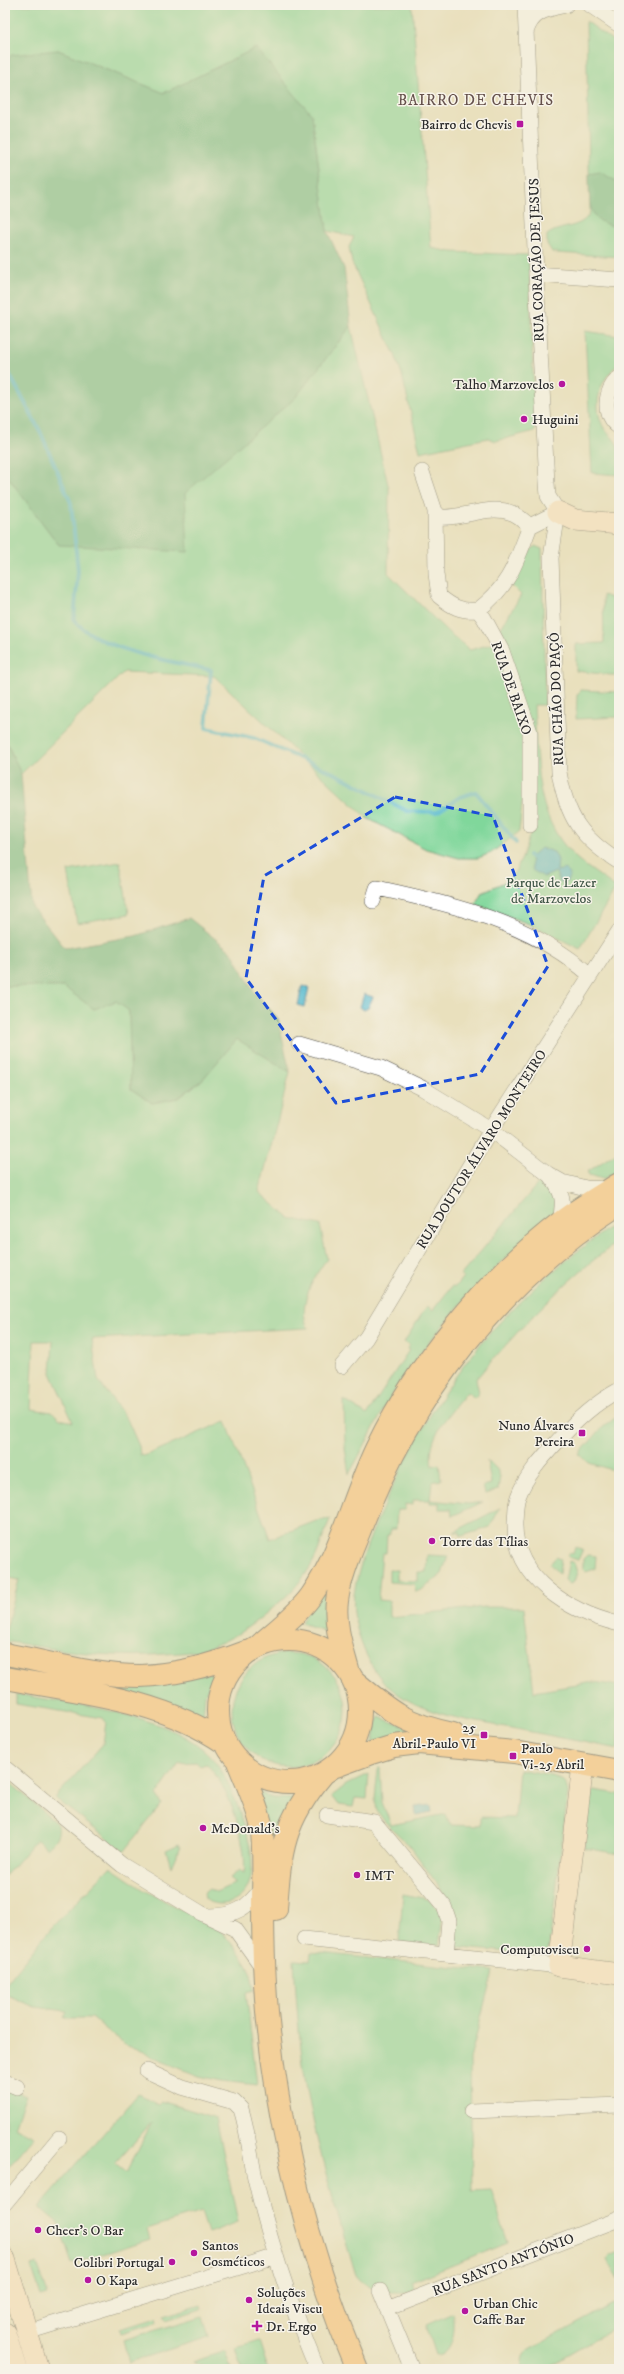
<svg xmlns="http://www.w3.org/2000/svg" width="624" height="2374" font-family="'IM FELL DW Pica',serif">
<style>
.green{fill:#80d79b;stroke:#568163;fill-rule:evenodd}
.forest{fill:#68b883;stroke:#4a7257}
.water{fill:#50b8ce;stroke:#3e727c}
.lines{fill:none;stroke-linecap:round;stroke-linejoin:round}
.stream{stroke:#50b8ce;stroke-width:4}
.street-casing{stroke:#484641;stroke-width:16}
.secondary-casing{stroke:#484641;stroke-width:22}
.primary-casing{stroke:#484641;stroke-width:24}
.street{stroke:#fff;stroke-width:15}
.secondary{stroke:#ffe4c6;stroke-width:21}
.primary{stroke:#febc70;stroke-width:22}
.marked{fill:none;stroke:#1d4ed8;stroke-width:3;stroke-dasharray:8 5;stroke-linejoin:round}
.poi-dot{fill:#b5179e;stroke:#f7f3e8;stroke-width:1.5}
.labels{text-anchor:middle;stroke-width:3;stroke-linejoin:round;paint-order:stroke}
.poi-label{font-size:14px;fill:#2b2b2b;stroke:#f7f3e8;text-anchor:start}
.street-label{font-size:14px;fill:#2b2b2b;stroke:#f7f3e8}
.park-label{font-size:14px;fill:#405647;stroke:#f7f3e8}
.neighbourhood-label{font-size:15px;letter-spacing:1px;fill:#64504b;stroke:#f7f3e8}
</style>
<rect width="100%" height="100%" fill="#f7f3e8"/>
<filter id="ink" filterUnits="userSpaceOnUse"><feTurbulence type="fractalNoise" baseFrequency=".025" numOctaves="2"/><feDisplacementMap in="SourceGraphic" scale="8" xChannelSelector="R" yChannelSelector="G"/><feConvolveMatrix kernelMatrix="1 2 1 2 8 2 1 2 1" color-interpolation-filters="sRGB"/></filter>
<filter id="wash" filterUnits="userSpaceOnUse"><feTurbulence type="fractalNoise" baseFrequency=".012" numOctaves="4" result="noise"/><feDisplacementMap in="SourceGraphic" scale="16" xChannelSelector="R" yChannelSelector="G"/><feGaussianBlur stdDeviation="0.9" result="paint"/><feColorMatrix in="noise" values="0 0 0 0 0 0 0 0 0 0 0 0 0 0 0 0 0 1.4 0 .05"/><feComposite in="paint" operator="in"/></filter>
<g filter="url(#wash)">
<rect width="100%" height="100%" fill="#e9e0bd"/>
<!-- green -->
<path class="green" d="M5 5H412L431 248 452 252 529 255 535 431 496 441 488 438 420 452 402 375 395 355 352 263 349 247 354 237 327 231 312 116 256 48 164 93 58 50 5 67Z
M586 21 619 45V257L557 253 552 252 547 244V235C561 224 582 230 590 212Z
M351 326 389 489 388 573 448 632 470 650 494 643 524 724 525 778 519 832 491 853 478 858H459L426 849 367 818 214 676 124 672 21 774 5 739V473L59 545 184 493 295 398Z
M585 331 619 336V364C600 378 591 405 604 428 608 435 616 439 618 447 621 455 619 467 619 475L592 473Z
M535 546 542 549 545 705H534C538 761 532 815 575 857 588 869 603 877 616 888L580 949 532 925 475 904 482 892 505 882 515 872 522 858 533 825V777L499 631 521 595 511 585 529 552Z
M603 595 619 601V676L576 671V644L604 643Z
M581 690 619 692V717L576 719 577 695Z
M120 862 129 914 77 923 68 871Z
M5 986 64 987 94 1009 116 1001 129 1011 131 1089 152 1103 179 1098 202 1080 237 1039 290 1072 259 1192 289 1218 320 1225 327 1259C313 1277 297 1306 308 1328L92 1339 98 1380 127 1419 139 1446 140 1455 144 1456 226 1421 270 1539 316 1521 330 1519C323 1535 319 1553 310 1567 299 1586 281 1602 264 1615 247 1629 230 1640 210 1647 195 1653 180 1653 165 1654 110 1659 59 1650 5 1641V1633L19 1580 5 1577ZM34 1341H53L51 1373 73 1422 60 1419 52 1412 31 1409Z
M619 1151V1171L603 1179 589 1175 587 1172Z
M540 1181C551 1190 558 1197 554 1212 503 1259 454 1308 413 1363 388 1397 370 1437 349 1474L345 1448 344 1400 367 1415 409 1350 407 1349 409 1345 404 1342 427 1306 433 1310 452 1286 454 1288 463 1277 461 1275Z
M619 1221V1241C565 1279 519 1329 476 1379L479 1392 475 1398 467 1392C450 1414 426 1436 432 1466L439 1464 441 1480 432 1482 430 1500 468 1504 483 1502 452 1516 451 1509H439V1503H430V1500H413V1505L405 1504V1510H397L396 1529H391L390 1535H387L386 1553H382L378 1600 389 1601V1617L485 1607H524L534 1692 594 1682 619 1686V1749C583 1742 547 1735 511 1728 469 1720 423 1716 389 1687 368 1669 350 1623 354 1595 358 1567 369 1539 380 1514 410 1445 449 1376 501 1321 536 1284 576 1250 619 1221Z
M414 1405 330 1633 301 1623Z
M619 1415V1472L589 1463 579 1454 602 1428Z
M487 1460 497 1469 500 1476 498 1490 485 1494 483 1486 491 1484Z
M500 1508 490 1527 462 1536H460V1532H454Z
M575 1547 583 1549 578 1560 568 1557 569 1553 573 1554Z
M427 1555 448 1556 442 1574 423 1589 416 1592 414 1584 389 1582V1570H397V1580L418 1581V1572H426Z
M587 1555 596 1556 595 1569 586 1572 583 1569V1559Z
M556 1557 561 1559 559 1574 550 1564Z
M569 1561 574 1563 577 1572 574 1582 570 1584 565 1580Z
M232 1710a57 57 0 1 1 114 0a57 57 0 1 1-114 0Z
M214 1673 205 1695 203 1718 119 1696 122 1682Z
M16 1694C71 1704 163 1713 205 1751 220 1764 229 1785 236 1802 244 1823 252 1844 252 1866 252 1887 241 1905 219 1904 213 1903 208 1902 205 1899L204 1893 209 1889 216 1892 236 1883 230 1878 239 1870 244 1873C248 1844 228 1783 206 1764L200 1766 196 1762 179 1763 157 1795 162 1804 124 1852 55 1798 103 1744 106 1722 103 1718 16 1704Z
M379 1717 415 1731 414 1738 372 1742Z
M378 1768H380L382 1802 391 1825 446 1814 450 1825 480 1826V1817L515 1818 519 1769 551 1775 565 1782 568 1792 549 1947 545 1955 450 1947 455 1915 452 1905 410 1846 385 1822 377 1811 375 1799Z
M369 1774 367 1799 355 1798 353 1807 339 1805 332 1796 346 1785Z
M5 1778 58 1825C60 1835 55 1841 47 1848L37 1839 5 1876Z
M594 1790 619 1794V1854L585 1848 590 1794Z
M258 1792 273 1798 293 1799 272 1860Z
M179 1844 180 1846 171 1867 166 1850Z
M110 1867 144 1890 220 1930 242 1956 251 1975 254 1990 246 1992 257 2085 222 2081 199 2076 154 2058 145 2051 127 2046 92 2018H64L67 2011 35 2007 5 1994V1985L52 1927Z
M403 1894 428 1899 443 1913 439 1946 399 1942Z
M311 1952 493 1971 470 2059 472 2191 491 2190 508 2243 411 2282 414 2291C394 2294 369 2293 356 2275 336 2211 316 2145 305 2078 299 2039 296 1999 294 1960L310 1961Z
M5 2087 26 2095 14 2127 34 2137 5 2171Z
M138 2094 159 2103 160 2101 216 2118 238 2222 208 2233 201 2212 147 2229 150 2239 72 2264 58 2223 39 2207ZM151 2123V2124L126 2173 115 2164Z
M619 2251V2280L607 2259 609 2255Z
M37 2264 48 2294 41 2296 31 2266Z
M613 2304 619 2308 618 2326 543 2369H525C520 2361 522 2355 529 2350Z
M200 2305 201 2309 166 2320 164 2316Z
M453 2313C456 2325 454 2355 436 2355L426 2325Z
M203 2316 209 2337 129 2362 123 2340Z
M156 2318 157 2322 121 2333 120 2329Z
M259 2341 268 2369H242L236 2348Z
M225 2351 231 2369H206L193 2362Z"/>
<!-- forest -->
<path class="forest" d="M256 48 312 115 327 231 344 268 351 326 295 398 185 493 188 552 59 545 5 473V67L11 55 58 50 164 93Z
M600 172 616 181 619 186V227C585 223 590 201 589 174Z
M5 739 21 774 32 907 65 948 135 936 189 918 232 952 254 992 278 1019 290 1072 237 1039 202 1080 178 1098 152 1103 131 1089 129 1011 116 1001 94 1009 64 987 5 986Z"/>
<!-- water -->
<path class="water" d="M541 848 554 852 558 860 557 871 565 869 570 874 567 882H559L556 872 544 877 532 870 531 857Z
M302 986 309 987 305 1007 298 1005Z
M364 994 373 997 368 1008 364 1010 360 1007Z
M431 1805 432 1812 416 1815 415 1807Z"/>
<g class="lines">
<!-- stream -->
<path class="stream" d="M5 366 40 431 71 503 78 571 74 620C99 650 173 662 211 670L206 728 254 738 338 775 407 811 437 812 460 797 476 792 516 843
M529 855 531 857"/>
</g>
</g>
<g filter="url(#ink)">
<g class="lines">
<!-- street casing -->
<g class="street-casing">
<path id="street" d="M525 5 536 274 547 483 548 496 558 512
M590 5 619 25
M526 32C532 11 547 9 566 5
M536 274 619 280
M619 378C605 390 601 416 619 427
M422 472 435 511 440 517C464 519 488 504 512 513 518 515 525 522 530 526
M435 511 436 574 439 596C451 606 461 612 478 610
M558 512 551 558 559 772C567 817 580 837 619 862
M530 526 558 512
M530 825V732L502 651 484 618 478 610C510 586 516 562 530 526
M373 901 377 888C452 904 532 923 590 975
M299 1044 381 1068 422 1088 491 1130 548 1174 562 1182 586 1188 610 1189
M550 1176C564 1194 564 1200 560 1222
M342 1366 366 1338 491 1130 619 931
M619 1390C595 1403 574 1422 556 1443 542 1458 525 1477 518 1497 515 1505 516 1514 515 1522 513 1579 570 1612 619 1624
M5 1768 122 1865 201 1913 235 1929 263 1968
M327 1815 374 1822 444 1906 449 1921 446 1954
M209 1916C236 1916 247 1908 263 1887
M304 1939 559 1966
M147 2071 182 2087 234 2102 241 2109C248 2131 250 2155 255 2178 270 2243 291 2307 317 2369
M5 2082 17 2087
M471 2111 619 2105
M5 2203 59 2138
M380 2291 412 2369
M387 2309 619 2219
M27 2332 276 2256"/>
</g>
<!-- secondary casing -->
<g class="secondary-casing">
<path id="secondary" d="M558 512 575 520 619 524
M583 1765 559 1966 619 1974
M5 2259 38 2369
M5 2333 16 2369"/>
</g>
<!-- primary casing -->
<g class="primary-casing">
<path id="primary" d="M218 1711a71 71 0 1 1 142 0a71 71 0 1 1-142 0Z
M261 1644C278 1629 298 1614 311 1596 342 1551 353 1496 377 1447 419 1361 485 1281 561 1222 579 1208 600 1196 619 1184
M5 1654C49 1662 95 1676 140 1676 177 1675 212 1665 246 1652
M348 1670C342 1648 334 1624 337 1601 340 1576 352 1550 361 1527 411 1395 500 1280 619 1204
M5 1678C80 1692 161 1699 225 1743
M354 1681C391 1712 405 1724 453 1734
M237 1759C245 1780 256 1802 261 1824 265 1850 263 1877 263 1903 263 1943 264 1982 268 2022 280 2141 311 2259 357 2369
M336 1766 371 1753 394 1746 419 1743 514 1752 619 1771
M276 1909C280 1850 284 1820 323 1774"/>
</g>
<!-- street -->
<use href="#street" class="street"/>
<!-- secondary -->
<use href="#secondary" class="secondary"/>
<!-- primary -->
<use href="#primary" class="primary"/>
</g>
</g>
<!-- marked area -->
<path d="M0 0H624V2374H0ZM395 797 493 816 548 966 480 1074 336 1103 246 978 264 876Z" fill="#e9e0bd" fill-opacity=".55" fill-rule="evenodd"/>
<path class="marked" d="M395 797 493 816 548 966 480 1074 336 1103 246 978 264 876Z"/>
<!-- markers -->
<g class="poi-dot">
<rect x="516" y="120" width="8" height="8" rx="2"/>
<circle cx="562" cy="384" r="4"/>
<circle cx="524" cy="419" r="4"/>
<rect x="578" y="1429" width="8" height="8" rx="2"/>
<circle cx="432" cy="1541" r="4"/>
<rect x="480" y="1731" width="8" height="8" rx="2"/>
<rect x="509" y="1752" width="8" height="8" rx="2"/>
<circle cx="203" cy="1828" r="4"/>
<circle cx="357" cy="1875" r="4"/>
<circle cx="587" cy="1949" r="4"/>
<circle cx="38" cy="2230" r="4"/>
<circle cx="194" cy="2253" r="4"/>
<circle cx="172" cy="2262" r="4"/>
<circle cx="88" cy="2280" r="4"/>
<circle cx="249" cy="2300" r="4"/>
<circle cx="465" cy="2311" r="4"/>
<path d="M255 2320h4v4h4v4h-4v4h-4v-4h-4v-4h4z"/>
</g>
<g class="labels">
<!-- poi labels -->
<g class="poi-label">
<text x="512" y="129" text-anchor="end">Bairro de Chevis</text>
<text x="554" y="389" text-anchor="end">Talho Marzovelos</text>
<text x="532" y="424">Huguini</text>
<text x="574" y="1430" text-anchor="end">Nuno Álvares<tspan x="574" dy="16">Pereira</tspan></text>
<text x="440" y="1546">Torre das Tílias</text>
<text x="476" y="1732" text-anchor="end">25<tspan x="476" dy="16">Abril-Paulo VI</tspan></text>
<text x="521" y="1753">Paulo<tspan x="521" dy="16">Vi-25 Abril</tspan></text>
<text x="211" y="1833">McDonald's</text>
<text x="365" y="1880">IMT</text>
<text x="579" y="1954" text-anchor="end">Computoviseu</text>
<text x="46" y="2235">Cheer's O Bar</text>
<text x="202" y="2250">Santos<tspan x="202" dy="16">Cosméticos</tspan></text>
<text x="164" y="2267" text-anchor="end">Colibri Portugal</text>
<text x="96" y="2285">O Kapa</text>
<text x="257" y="2297">Soluções<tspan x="257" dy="16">Ideais Viseu</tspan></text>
<text x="473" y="2308">Urban Chic<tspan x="473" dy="16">Caffe Bar</tspan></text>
<text x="266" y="2331">Dr. Ergo</text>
</g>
<!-- street labels -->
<g class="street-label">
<text transform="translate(536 260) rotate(-92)" y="5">RUA CORAÇÃO DE JESUS</text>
<text transform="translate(512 688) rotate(71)" y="5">RUA DE BAIXO</text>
<text transform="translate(556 699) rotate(-92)" y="5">RUA CHÃO DO PAÇÔ</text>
<text transform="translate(481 1149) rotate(-58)" y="5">RUA DOUTOR ÁLVARO MONTEIRO</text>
<text transform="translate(503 2264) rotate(-21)" y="5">RUA SANTO ANTÓNIO</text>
</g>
<!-- park labels -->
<g class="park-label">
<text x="551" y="887">Parque de Lazer<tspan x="551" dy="16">de Marzovelos</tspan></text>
</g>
<!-- neighbourhood labels -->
<g class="neighbourhood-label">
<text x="476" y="105">BAIRRO DE CHEVIS</text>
</g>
</g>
<!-- margin -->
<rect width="624" height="2374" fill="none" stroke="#f7f3e8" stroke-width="20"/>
</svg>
